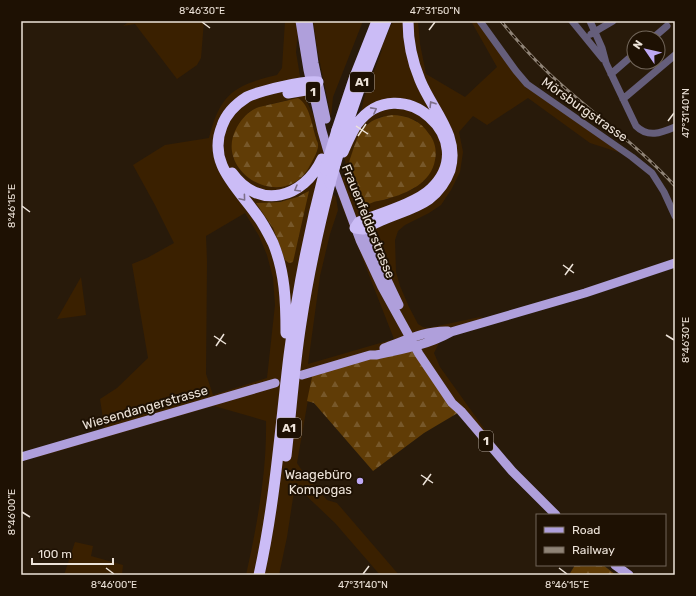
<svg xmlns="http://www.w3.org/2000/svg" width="696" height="596" font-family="Rubik,sans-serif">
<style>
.grass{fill:#3a2000;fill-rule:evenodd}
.forest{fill:url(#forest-firs)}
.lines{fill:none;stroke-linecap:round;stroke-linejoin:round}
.minor{stroke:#655e7b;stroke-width:7}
.major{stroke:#af9fdb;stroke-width:9}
.highway{stroke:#cbbcf6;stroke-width:11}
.rail-casing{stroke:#8f8376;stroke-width:3}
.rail{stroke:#1e1103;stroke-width:1.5;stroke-dasharray:4.5;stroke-linecap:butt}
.highway-bridge{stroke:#cbbcf6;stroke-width:11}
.oneway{stroke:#7d6f89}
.ticks{fill:none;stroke:#ede3d9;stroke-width:1.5}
.poi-dot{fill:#bea9f5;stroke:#1e1103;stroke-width:1.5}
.labels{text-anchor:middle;stroke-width:4;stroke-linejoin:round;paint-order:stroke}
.shield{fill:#1e1103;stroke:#afa499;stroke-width:1}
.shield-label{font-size:12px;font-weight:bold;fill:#ede3d9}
.street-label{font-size:13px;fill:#ede3d9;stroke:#1e1103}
.poi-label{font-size:13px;fill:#ede3d9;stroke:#1e1103;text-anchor:end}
.neatline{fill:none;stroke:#ede3d9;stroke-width:1.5}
.ticks-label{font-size:10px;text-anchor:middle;fill:#ede3d9}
</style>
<defs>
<pattern id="forest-firs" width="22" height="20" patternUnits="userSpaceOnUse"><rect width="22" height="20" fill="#603c06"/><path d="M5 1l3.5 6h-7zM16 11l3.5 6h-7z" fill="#77582a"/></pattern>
</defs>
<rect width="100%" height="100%" fill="#281a0a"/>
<!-- grass -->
<path class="grass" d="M130 21H204L201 58 197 65 177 79 135 24 123 26Z
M285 21H297L298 33 296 52 301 82 306 100 313 114 324 154 315 178 336 197 338 210 330 234 320 276 308 364 394 339 338 196 346 165 343 152 365 115 361 113 364 98 382 50 381 48 393 21H418L420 44 426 74 465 97 497 67 471 21H479L527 84 621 153 590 143 528 98 487 125 473 116 459 132 463 152 460 172 451 190 441 205 429 213 405 225 398 231 395 240 396 272 400 286 409 307 418 324 423 327 428 328 480 317 483 318 442 337 434 353 440 367 488 434 491 447 461 411 311 372 312 377 297 463 305 475 327 500 337 503 399 575H380L335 523 295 485 287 537 279 575H246C257 526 267 471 266 421L214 406 35 458 43 451 105 432 100 399 117 388 148 358 132 264 147 258 174 243 155 205 133 165 165 145 209 138C220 94 234 85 277 75L282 68ZM288 100 316 140 318 145 234 159 232 144 249 112 259 107ZM397 115 407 117 417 121 415 188C406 192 397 196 388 199 380 201 374 201 367 205L356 187 349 166 356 141 379 117ZM301 194 293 262 285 260 273 228 257 204C271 201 288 203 301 194ZM245 213 259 236 267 255 273 278 275 305 267 378 213 395 206 374 207 261 206 236Z
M313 21H363L333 97 331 117 317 48Z
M81 277 86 315 57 319Z
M75 542 93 546 91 556 123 565 122 575H64Z"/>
<!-- forest -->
<path class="forest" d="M298 98C310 105 312 126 316 138 316 140 318 142 318 144 319 151 311 163 308 169 281 212 212 171 237 127 243 117 249 111 259 107Z
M392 115C407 115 421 121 429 134 435 141 437 151 435 160 431 183 408 193 387 199 380 201 374 201 367 205 361 197 349 175 349 165 349 160 352 154 353 150 360 128 369 118 392 115Z
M309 191 293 262 289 263 285 260 273 228 256 203 280 202 297 197Z
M414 346 461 411 424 433 373 471 314 403 307 401 312 377 311 372Z
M575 565H603L616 575H569Z"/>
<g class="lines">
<!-- minor -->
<path class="minor" d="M480 21 516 71 527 84 632 157 652 173 664 192 675 216
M572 21 603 59
M590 21 602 48 606 63 636 126C648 138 661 133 675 127
M591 34 613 21
M653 38 667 26
M611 74 634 54
M623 99 675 55"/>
<!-- major -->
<path class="major" d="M300 21 308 70 322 131 331 162 360 240 382 287 419 354 452 403 461 411 512 471 556 515
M308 21 314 63 326 119
M360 223 399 305
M384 348C404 341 426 330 448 331
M302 375 370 355H376C401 350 428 345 451 332L585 293 675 263
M21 457 275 383
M615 565 629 575"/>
<!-- highway -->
<path class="highway" d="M288 93 312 89 318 82
M337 130 354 79 377 21
M342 139 360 87 386 21
M343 152C347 143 351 133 357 124 399 67 483 140 431 189 417 203 379 214 359 222L355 228 363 229C369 226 375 223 382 220 397 213 415 209 429 199 439 191 446 181 450 170 460 135 432 110 420 80 412 61 408 42 408 21
M232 173C259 211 304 198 322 159
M286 333C286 302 285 272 273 243 268 233 263 223 256 214 237 187 207 163 222 126 226 114 236 104 247 97 259 91 305 80 318 82
M286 456C291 412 294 367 301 323 308 276 318 230 330 183
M259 575C275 503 280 430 289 356 297 293 309 231 325 170"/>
<!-- rail casing -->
<g class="rail-casing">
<path id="rail" d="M501 21C521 46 542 68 566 89 603 121 642 150 675 186"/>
</g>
<!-- rail -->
<use href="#rail" class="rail"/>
<!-- highway-bridge -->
<path class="highway-bridge" d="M325 170 337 130
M330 183 341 144"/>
</g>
<!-- one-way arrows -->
<defs><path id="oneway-chevron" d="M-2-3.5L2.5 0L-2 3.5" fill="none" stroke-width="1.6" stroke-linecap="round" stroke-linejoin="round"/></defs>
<g class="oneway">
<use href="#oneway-chevron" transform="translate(432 104) rotate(-122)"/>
<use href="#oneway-chevron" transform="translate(374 110) rotate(-28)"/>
<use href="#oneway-chevron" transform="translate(297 189) rotate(150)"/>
<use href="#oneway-chevron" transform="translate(243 198) rotate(50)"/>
</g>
<!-- ticks -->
<path class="ticks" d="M202 22 210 28M429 30 435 22M668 121 674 113M356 126 368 134M358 136 366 124M22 206 30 212M563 265 574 273M565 275 573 264M666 335 674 340M214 336 226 344M216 346 224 334M421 475 433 483M423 485 431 474M22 512 30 517M106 568 114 574M559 568 567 574M363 574 369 566"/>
<!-- markers -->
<circle class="poi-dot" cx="360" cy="481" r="4"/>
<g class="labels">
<!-- shield labels -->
<g class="shield">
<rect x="350" y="72" width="24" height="20" rx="3"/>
<rect x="306" y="82" width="14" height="20" rx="3"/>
<rect x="277" y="418" width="24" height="20" rx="3"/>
<rect x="479" y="431" width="14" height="20" rx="3"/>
</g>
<g class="shield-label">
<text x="362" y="86">A1</text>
<text x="313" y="96">1</text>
<text x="289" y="432">A1</text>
<text x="486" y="445">1</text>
</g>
<!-- street labels -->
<g class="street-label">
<text transform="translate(585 109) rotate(35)" y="5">Mörsburgstrasse</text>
<text transform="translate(369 221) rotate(68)" y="5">Frauenfelderstrasse</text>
<text transform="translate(145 407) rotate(-16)" y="5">Wiesendangerstrasse</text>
</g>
<!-- poi labels -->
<g class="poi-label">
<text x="352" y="479">Waagebüro<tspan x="352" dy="15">Kompogas</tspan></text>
</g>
</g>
<!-- border -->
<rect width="696" height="596" fill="none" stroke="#1e1103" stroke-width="44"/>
<!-- legend -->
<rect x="536" y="514" width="130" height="52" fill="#1e1103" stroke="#716559"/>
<rect x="544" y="527" width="20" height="6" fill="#af9fdb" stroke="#716559"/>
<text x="572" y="534" font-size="12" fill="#ede3d9">Road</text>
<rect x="544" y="547" width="20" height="6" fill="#8f8376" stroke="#716559"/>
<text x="572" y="554" font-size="12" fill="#ede3d9">Railway</text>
<!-- north arrow -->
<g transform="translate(646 50) rotate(304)"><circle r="19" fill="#1e1103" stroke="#716559"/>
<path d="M0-3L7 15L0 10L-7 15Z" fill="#bea9f5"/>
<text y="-6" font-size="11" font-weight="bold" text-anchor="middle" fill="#ede3d9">N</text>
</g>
<!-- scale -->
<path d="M32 558v6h81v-6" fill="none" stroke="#ede3d9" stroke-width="2"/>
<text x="38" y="558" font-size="12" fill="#ede3d9" stroke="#1e1103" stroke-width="3" paint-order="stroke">100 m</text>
<rect x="22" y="22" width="652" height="552" class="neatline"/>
<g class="ticks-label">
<text x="202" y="14">8°46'30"E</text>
<text x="435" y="14">47°31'50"N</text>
<text transform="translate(685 113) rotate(-90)" y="4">47°31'40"N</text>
<text transform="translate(11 206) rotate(-90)" y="4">8°46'15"E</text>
<text transform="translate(685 340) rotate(-90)" y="4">8°46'30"E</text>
<text transform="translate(11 512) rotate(-90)" y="4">8°46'00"E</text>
<text x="114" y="588">8°46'00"E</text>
<text x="363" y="588">47°31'40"N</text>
<text x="567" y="588">8°46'15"E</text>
</g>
</svg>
